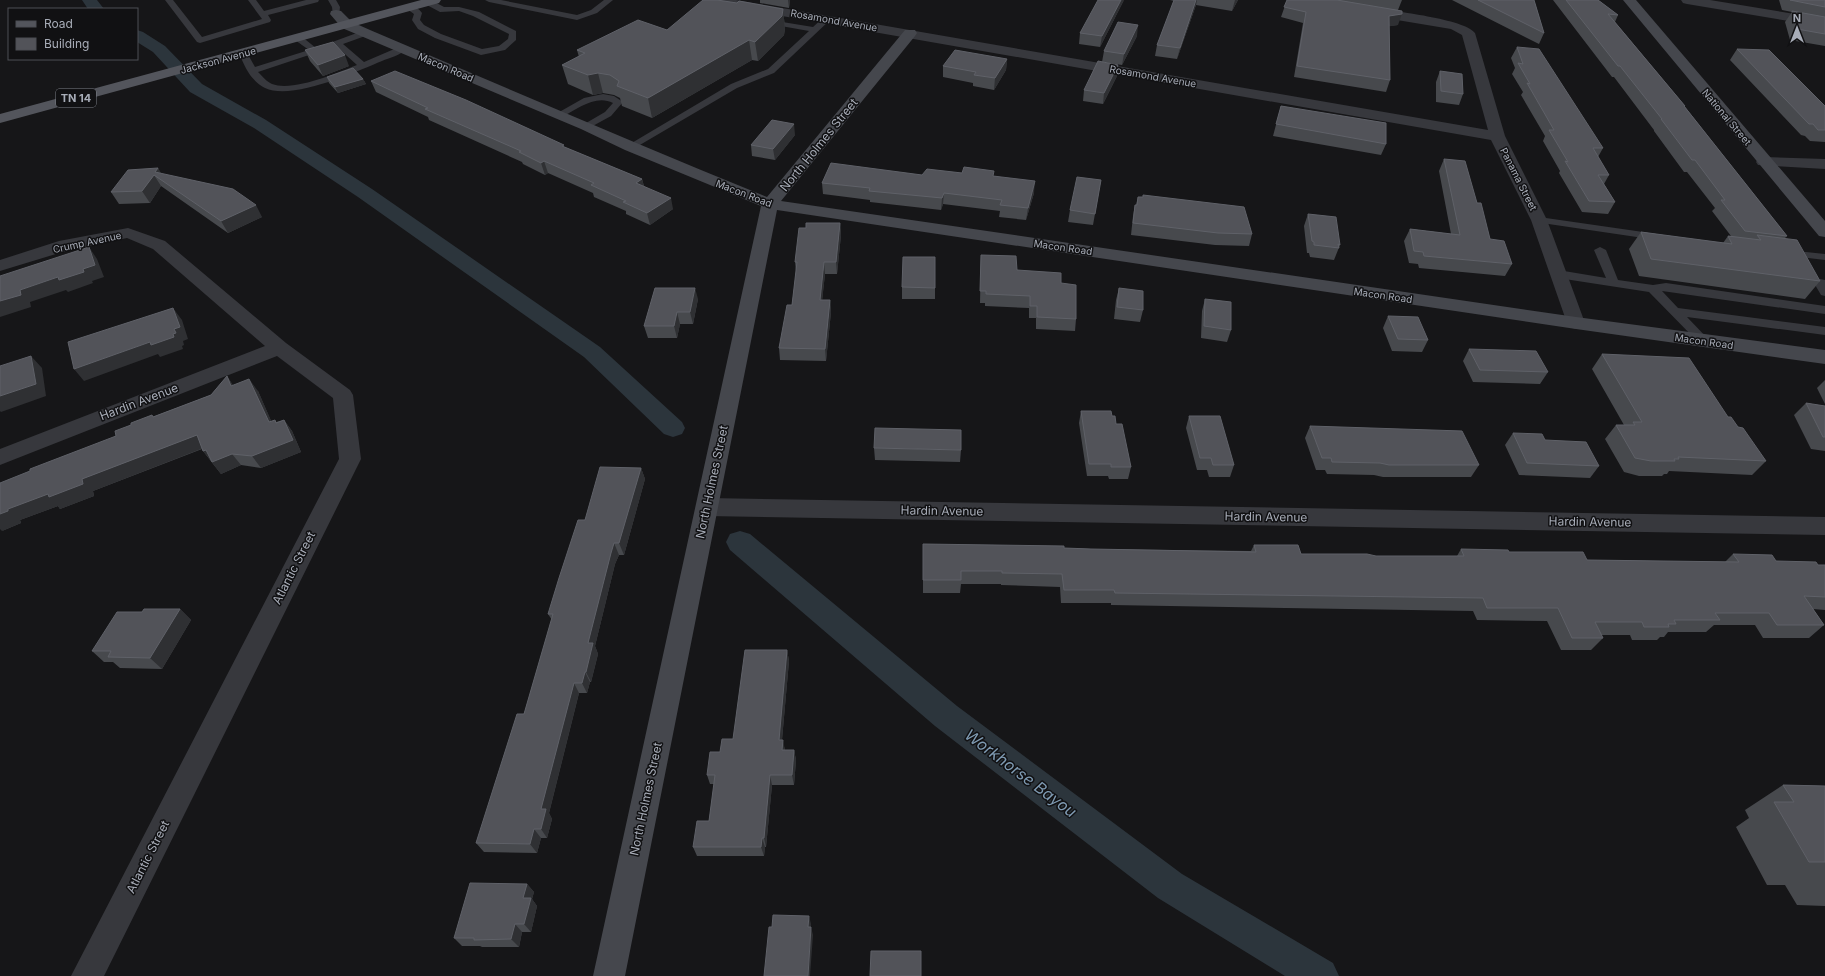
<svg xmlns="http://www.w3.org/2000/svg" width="1825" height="976" font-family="Inter,sans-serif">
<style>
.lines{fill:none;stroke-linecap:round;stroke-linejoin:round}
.canal{fill:#2c353c;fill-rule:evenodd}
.lane{fill:#37383d;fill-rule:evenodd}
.street{fill:#37383d;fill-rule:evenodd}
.secondary{fill:#45474d;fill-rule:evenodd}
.primary{fill:#53555c;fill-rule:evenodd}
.wall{fill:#47494d}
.shaded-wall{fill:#2f3033}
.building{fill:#525359;stroke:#5f6168}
.labels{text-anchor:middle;stroke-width:3;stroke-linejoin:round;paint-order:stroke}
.far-street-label{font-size:10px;fill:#a8adb8;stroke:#111113}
.shield{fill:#111113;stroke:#7b7e86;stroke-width:1}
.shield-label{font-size:11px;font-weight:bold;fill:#a8adb8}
.street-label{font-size:12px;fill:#a8adb8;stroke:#111113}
.near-water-label{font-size:16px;font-style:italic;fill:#7f9bb3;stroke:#111113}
</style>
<rect width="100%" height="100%" fill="#161618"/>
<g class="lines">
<!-- canal -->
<path class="canal" d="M82 0H97L104 9H88Z
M137 30 143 32 165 46 202 84 266 120 372 189 600 347 682 422 685 428 682 434 673 437 664 434 584 357 358 197 254 128 190 92 153 52 137 42Z
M740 531 750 534 957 706 1182 874 1333 963 1339 976H1285L1158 898 935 726 730 550 726 542 730 534Z"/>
<!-- lane -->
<path class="lane" d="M165 0H173L202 37 262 19 248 0H256L264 11 306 0H319L318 2 268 15 271 20 270 22 200 43 197 42Z
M328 0H336L340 7 339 16H333L332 7Z
M425 0H431L444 7H459L479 12 516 31V40L505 50 481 55 435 38 418 29 412 20 414 14 407 9V5C413 4 419 9 422 13L420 20 424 25 441 34 482 49 499 46 508 39 509 34 473 16 459 11 440 12 425 4Z
M485 0H501L577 15 591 10 604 0H613L597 13 577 20 489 2Z
M824 17H827L831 19 774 73 737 88 633 149H627L625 147 731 84 768 69 809 31 764 23V19L813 27Z
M365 30 368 31V35L343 44 364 62 399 47 402 46 406 49C401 55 389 58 382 61 355 72 292 101 265 88 250 80 245 67 239 53L240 51H246L255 67 309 50 295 40V36H301L316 48ZM336 46 357 65C337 73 293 92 272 84 267 82 262 76 258 72Z
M603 94 614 96 623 102 611 116 589 128 586 129 581 126 605 112 613 103C596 94 577 109 562 117L559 118 554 115 584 98Z
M1539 217 1657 234 1662 237 1657 240 1535 222 1534 220 1535 218Z
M1600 247 1606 250 1618 280 1653 285 1666 283 1825 306V314L1662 291 1678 308 1825 327V335L1687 317 1710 341 1708 344H1700L1649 292 1558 278 1552 274 1558 270 1606 278 1594 250Z
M1787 250 1825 254V260L1783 255 1781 253 1783 251Z
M1820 279 1825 280V296L1821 295 1814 283Z"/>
<!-- street -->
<path class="street" d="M708 0H736L1488 130 1462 35 1451 29 1373 16 1368 15 1367 12 1368 9 1373 8C1393 11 1465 19 1475 33L1505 136 1547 220 1585 323 1583 327 1576 329 1569 327 1567 323 1531 220 1491 140 714 4 710 3Z
M1681 0H1710L1825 19V27L1687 4 1683 3Z
M1764 157 1825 159V169L1758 165 1756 162 1758 159Z
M128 228 165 241 286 343 350 390 353 395 361 459 104 976H71L339 459 333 398 277 356 0 465V449L265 346 153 249 127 238 69 250 0 271V260L59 241Z
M707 498 1825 517V535L707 516 699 513 696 507 699 501Z"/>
<!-- secondary -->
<path class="secondary" d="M1623 0H1636L1825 221V237L1819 236Z
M336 10 341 11 352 22 370 30C502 86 634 143 767 197L905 30H915L917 33 915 36 781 201 1576 317 1825 350V364L1576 329 777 210 625 976H593L761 206 625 150 581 129 342 28 330 14 331 11Z"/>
<!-- primary -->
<path class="primary" d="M421 0H441L439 3 0 123V114Z"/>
</g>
<!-- wall -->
<path class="wall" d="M760 0H790L789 8 760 3Z
M1124 0 1100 47 1079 44 1080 33Z
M1170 0H1238L1232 11 1196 5 1177 59 1155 56 1157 45 1174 1Z
M1287 0H1402L1398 10V25L1389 26 1390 80 1386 92 1294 77 1303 23 1281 17Z
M1452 0H1534L1544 33 1539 44Z
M1553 0H1598L1618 15 1615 22 1685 106V107L1787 236 1785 238 1820 281 1805 299 1639 276 1629 249 1641 232 1723 243 1728 236H1731L1712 211 1715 208 1687 172H1684L1654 131V130L1614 77H1612Z
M1779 0H1825V46L1790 40 1785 22 1792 12 1782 10Z
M737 3 783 9 785 28 784 35 758 61 752 60 652 118 622 106 620 98 614 95 603 93 593 95 568 84 562 65 579 57 577 50 667 30Z
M1137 36 1122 65 1102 62 1104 51Z
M1517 47 1603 148 1598 157 1609 175 1604 184 1615 202 1608 214 1582 212 1559 173 1560 171 1543 141 1545 136 1521 95 1523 92 1512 74 1515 68 1511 58Z
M1737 49 1825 106V142L1810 141 1805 136 1801 135 1730 60Z
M305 50 349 66 323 76 310 61Z
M1007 59 1006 70 994 90 973 86V83L943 77V66Z
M1440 71 1463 94 1459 105 1436 102V82Z
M1117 76 1103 104 1083 101 1084 90Z
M327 77 363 79 366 84 338 93 329 83Z
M371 81 564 147 642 179 644 186 673 209 650 225 626 214V211L594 197 593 193 548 173 545 175 523 164 522 162 429 120 428 117 376 92Z
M1281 106 1386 144 1381 155 1273 136Z
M795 135 775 160 752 156 751 145Z
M1444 159 1477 203 1490 239 1512 264 1505 276 1419 268 1418 264 1409 263 1404 241 1410 229 1451 234 1439 171Z
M158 168 161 174 262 217 228 233 161 186 150 203 119 204 111 192Z
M962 173 994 176 1034 193 1026 220 999 217 1000 211 943 204 941 210 870 202V200L823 194 822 183 922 175Z
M1101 180 1093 225 1068 222 1070 210Z
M1138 197 1252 234 1249 246 1215 245 1131 235 1133 216 1135 205H1136Z
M1308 214 1340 245 1334 260 1310 257 1309 253H1307L1304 226Z
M840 223 841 235 837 274H825L822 300H830L831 312 826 361 780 360 779 348 792 305 796 272 795 262 806 228Z
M981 255 1017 270 1061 283 1076 319 1075 331 1036 329V318H1029V308L985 306V303H980Z
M935 257V299H902V287Z
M1119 288 1143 310 1140 322 1114 319 1116 300Z
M698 299 693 324H680L677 338H648L644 326Z
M1205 299 1231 330 1227 342 1201 338 1202 311Z
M1388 316 1428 340 1422 352 1392 351 1383 328Z
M1469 349 1548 372 1540 384 1473 382 1463 361Z
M1602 354 1728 417 1738 427 1766 461 1752 475 1669 471 1667 474H1664L1662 476H1639L1624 472 1605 439 1616 425H1624L1592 369Z
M227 376 233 386 258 391 271 421 276 422 284 420 292 431 301 452 261 468 241 465 221 474 203 451 202 449 93 491 94 496 60 509 58 506 20 520 21 523 2 531 116 436 131 425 211 395Z
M1825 380V404L1817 388Z
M1806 403 1825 406V451L1811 449 1794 415Z
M1081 411 1112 416 1116 424 1131 467 1128 479H1109L1108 476H1087L1079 423Z
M1189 416 1234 465 1230 477H1209L1207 470H1197L1186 428Z
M1310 426 1479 465 1471 477H1383L1374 475 1327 474 1325 470H1316L1305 438Z
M1513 433 1545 440 1599 466 1590 478 1519 475 1505 445Z
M874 448 961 450 960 462 875 460Z
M641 468 645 479 624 555H619L615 564 595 646 598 654 591 682H590L587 693H579L549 813 552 819 547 838H541L537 853 484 852 476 843 524 714 552 620 548 614Z
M923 544 1064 548 1091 549 1251 551 1254 545 1301 554 1376 556H1457L1461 549 1509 552 1587 560 1725 562 1733 554 1776 561 1818 565H1825V610L1813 609 1824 625 1809 638H1763L1755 625H1714L1706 632H1668L1664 637H1660L1657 640H1632L1630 635H1601L1603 638 1591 650H1561L1547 621 1477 620 1473 611 1111 605V603H1061L1060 587 1001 585V584H961L960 593H923Z
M180 609 191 620 162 669 120 668 113 662H104L92 651 142 612Z
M787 650 789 661 782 740 785 750H794L796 760 794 785H772L766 847H765L764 856H697L693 847 709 821 714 784H710L707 775 733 739Z
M1783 785 1825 786V906L1797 905 1785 885H1767L1736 827 1749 818 1745 810Z
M527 884 534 892 532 899 537 906 531 932H522L519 947H482L480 946H462L454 938Z"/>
<!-- shaded-wall -->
<path class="shaded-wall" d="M788 0H790L789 8Z
M1121 0H1124L1100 47 1102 36Z
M1196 0H1197L1196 5 1177 59 1180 48Z
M1235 0H1238L1232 11Z
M783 9 785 28 784 35 758 61 755 42Z
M1402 14 1398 25 1385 27 1389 16Z
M1138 25 1137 36 1122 65 1124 54Z
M749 40 752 60 652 118 648 98Z
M345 55 349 66 323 76 318 65Z
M1007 59 1006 70 994 90 995 78Z
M1118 65 1117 76 1103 104 1104 93Z
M598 73 603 93 593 95 588 75Z
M363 79 366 84 338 93 335 87Z
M794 124 795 135 775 160 773 149Z
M544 161 548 173 545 175 541 163Z
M158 168 165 180 155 172Z
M154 175 161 186 150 203 142 191Z
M642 179 645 191 636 183Z
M1035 181 1034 193 1026 220 1028 208Z
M944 193 943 204 941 210 942 198Z
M671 198 673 209 650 225 647 213Z
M256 205 262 217 228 233 221 221Z
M840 223 841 235 837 274 836 262Z
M89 247 97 259 104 277 92 281 93 283 68 292 66 290 30 302 31 307 0 317V301L20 290 83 269Z
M824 262 825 274 821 312 820 300Z
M695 288 698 299 693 324 690 312Z
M830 300 831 312 826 361 825 349Z
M173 308 182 320 188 339 183 341 184 345 182 346 183 349 160 357 158 354 84 381 74 369 173 334 174 329Z
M677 312 680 324 677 338 674 326Z
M31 356 42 368 46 396 1 412 0 411V396Z
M227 376 235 388 231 386Z
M249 379 258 391 277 434 269 422Z
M284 420 292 431 301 452 261 468 252 456Z
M197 435 206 447 93 491 94 496 60 509 58 506 20 520 21 523 2 531 0 529V514L8 509 82 479Z
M206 450 232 454 241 465 221 474 203 451Z
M641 468 645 479 624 555 619 543Z
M614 543 619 555 615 564 595 646 598 654 591 682 586 672 588 643 611 553Z
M180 609 191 620 162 669 150 658Z
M787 650 789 661 781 750 779 740Z
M585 672 590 682 587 693 582 683Z
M574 683 579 693 549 813 552 819 547 838 541 829V809Z
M783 740 785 750 784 760 782 750Z
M794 750 796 760 794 785 792 775Z
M770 775 772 785 766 847 764 838Z
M534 829 541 838 537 853 530 844Z
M762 838 765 847 764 856 761 847Z
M527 884 534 892 532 899 537 906 531 932 524 924 523 898Z
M809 916 811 924 810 935 808 927Z
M515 924 522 932 519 947 511 939Z
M811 927 813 935 810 976H808Z"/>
<!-- building -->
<path class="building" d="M703 0H717L737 3 739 1 783 9 782 16 755 42 749 40 648 98 617 86 619 81 610 75 598 73 588 75 562 65 585 53 577 50 638 20 667 30Z
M1098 0H1121L1102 36 1080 33Z
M1174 0H1196L1180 48 1157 45Z
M1287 0H1337L1402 11V14L1389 16 1390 80 1297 66 1306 12 1284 7Z
M1478 0H1534L1544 33Z
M1566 0H1598L1618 15 1608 14 1685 106H1684L1787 236 1745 231 1721 200H1725L1695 160H1692L1661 119H1662L1620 66H1618Z
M1790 0H1825V7Z
M1792 11 1825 17V34L1797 29Z
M1118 22 1138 25 1124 54 1104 51Z
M333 42 345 55 318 65 305 50Z
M1517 47 1539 49 1603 148H1593L1609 175H1598L1615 202 1589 201 1565 161 1568 162 1549 130H1554L1527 83 1530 84 1518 63 1523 64Z
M1737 49 1769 50 1825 106V130H1818L1813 124H1809Z
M955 50 1007 59 995 78 974 75 976 72 943 66Z
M1098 61 1118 65 1104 93 1084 90Z
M353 68 363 79 335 87 327 77Z
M395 71 466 100 564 145 562 146 642 179 636 183 671 198 647 213 623 202 626 201 591 185 594 183 544 161 541 163 519 152 521 151 425 109 428 108 371 81Z
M1440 71 1462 74 1463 94 1441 91Z
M1281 106 1386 123V144L1276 124Z
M772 120 794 124 773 149 751 145Z
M1444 159 1465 161 1477 203H1481L1490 239 1504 241 1512 264 1424 256 1423 252 1414 251 1410 229 1460 235Z
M831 163 922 175 927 169 962 173 964 167 994 171 993 176 1035 181 1028 208 1000 205 1002 200 944 193 942 198 869 191 870 188 822 183Z
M158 168 155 172 233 189 256 205 221 221 154 175 142 191 111 192 128 170Z
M1077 177 1101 180 1095 214 1070 210Z
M1143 195 1244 207 1252 234 1218 233 1133 223 1135 205H1137L1138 197H1143Z
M1308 214 1336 217 1340 245 1338 244 1339 248 1314 245V242L1312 241Z
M806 223H840L836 262H824L820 300H830L825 349 779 348 787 305H792L797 262H795L799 228H806Z
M1641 232 1732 244 1728 236 1761 240 1757 235 1797 240 1820 281 1651 259Z
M89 247 95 265 83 269 84 272 59 280 58 277 20 290 21 295 0 301V276Z
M981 255 1016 256 1017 270 1061 273V283L1076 285V319L1037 317V306H1030V296L986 294V291H980Z
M903 257H935V288L902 287Z
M655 288H695L690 312H677L674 326H644Z
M1119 288 1143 291V310L1117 307Z
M1205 299 1231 302V330L1204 326Z
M173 308 180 327 174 329 176 333 173 334 174 337 151 345 150 342 74 369 68 342Z
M1388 316 1418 317 1428 340 1398 339Z
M1469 349 1536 351 1548 372 1480 370Z
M1602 354 1689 358 1728 417H1731L1738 427 1743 428 1766 461 1678 457 1679 459H1674L1675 461H1651L1635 458 1616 425H1635L1633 422H1642Z
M31 356 36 384 0 396V366Z
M227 376 231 386 249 379 269 422 275 420 276 423 284 420 293 440 252 456 232 454 212 462 206 450 203 451 197 435 82 479 83 484 49 497 48 494 8 509V511L0 514V483L30 471V469L116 436 115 431 131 425V423L152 415 153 417 211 395Z
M1806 403 1825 406V437H1823Z
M1081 411H1111L1112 416H1115L1116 424H1122L1131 467H1111V464H1089Z
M1189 416H1220L1234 465H1213L1211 458H1200Z
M1310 426 1462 431 1479 465H1389L1380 463 1332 462 1331 458H1322Z
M875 428 961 430V450L874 448Z
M1513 433 1542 434 1545 440 1586 442 1599 466 1527 463Z
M600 467 641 468 619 543H614L611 553 588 643H593L586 672H585L582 683H574L541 809H546L541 829H534L530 844 476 843 517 714H524L553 614H548L559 578 578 520H585Z
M923 544 1064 546V548L1091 549 1256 552 1254 545H1298L1301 554H1367L1376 556H1464L1461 549 1508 550 1509 552H1583L1587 560 1739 562 1733 554 1772 555 1776 561 1816 562 1818 565H1825V597L1804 596 1824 625H1777L1769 613H1715L1720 620H1674L1676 624H1668L1669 627H1644L1642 622H1595L1603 638H1572L1558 608H1487L1483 598 1115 593 1114 590H1064L1062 574 1002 573V571H961V580H923Z
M144 609H180L150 658 108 657 111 651H92L117 612H142Z
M745 650H787L779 740H783L782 750H794L792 775H770L764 838H762L761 847H693L697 821H709L715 775H707L710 752H720L722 739H733Z
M1783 785 1825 786V862H1809L1774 802H1794Z
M470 883 527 884 523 898H531L524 924H515L511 939 474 940V938H454Z
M773 915 809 916 808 927H811L808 976H764L769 927H772Z
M871 951H921V976H870Z"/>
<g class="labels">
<!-- far-street labels -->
<g class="far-street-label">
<text transform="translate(834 20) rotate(10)" y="4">Rosamond Avenue</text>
<text transform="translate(218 60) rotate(-15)" y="4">Jackson Avenue</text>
<text transform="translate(446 67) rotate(23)" y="4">Macon Road</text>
<text transform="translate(1153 76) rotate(10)" y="4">Rosamond Avenue</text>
<text transform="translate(1727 117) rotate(50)" y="4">National Street</text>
<text transform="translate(1519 179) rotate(63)" y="4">Panama Street</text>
<text transform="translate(744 193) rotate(21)" y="4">Macon Road</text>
<text transform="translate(87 242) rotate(-12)" y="4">Crump Avenue</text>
<text transform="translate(1063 247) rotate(8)" y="4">Macon Road</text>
<text transform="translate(1383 295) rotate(8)" y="4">Macon Road</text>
<text transform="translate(1704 341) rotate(8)" y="4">Macon Road</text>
</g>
<!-- shield labels -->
<rect class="shield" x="56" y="89" width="40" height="18" rx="3"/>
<g class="shield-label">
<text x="76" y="102">TN 14</text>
</g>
<!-- street labels -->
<g class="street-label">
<text transform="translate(819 145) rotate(-51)" y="4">North Holmes Street</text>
<text transform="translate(139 402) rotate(-21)" y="4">Hardin Avenue</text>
<text transform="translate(712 482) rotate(-78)" y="4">North Holmes Street</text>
<text transform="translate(942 511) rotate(1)" y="4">Hardin Avenue</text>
<text transform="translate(1266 517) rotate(1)" y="4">Hardin Avenue</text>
<text transform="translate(1590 522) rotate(1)" y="4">Hardin Avenue</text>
<text transform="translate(294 568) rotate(-63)" y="4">Atlantic Street</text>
<text transform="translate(646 799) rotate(-78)" y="4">North Holmes Street</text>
<text transform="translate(148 857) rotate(-63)" y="4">Atlantic Street</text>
</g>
<!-- near-water labels -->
<g class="near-water-label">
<text transform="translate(1021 773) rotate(37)" y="6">Workhorse Bayou</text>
</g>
</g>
<!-- legend -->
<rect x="8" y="8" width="130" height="52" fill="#111113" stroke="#4d4f55"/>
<rect x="16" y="21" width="20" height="6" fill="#53555c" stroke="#4d4f55"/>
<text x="44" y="28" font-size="12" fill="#a8adb8">Road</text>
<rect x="16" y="38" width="20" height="12" fill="#525359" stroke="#4d4f55"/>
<text x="44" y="48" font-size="12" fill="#a8adb8">Building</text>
<!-- north arrow -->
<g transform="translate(1797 28)" stroke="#111113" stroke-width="3" paint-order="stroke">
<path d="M0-3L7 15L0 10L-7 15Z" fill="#a8adb8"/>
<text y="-6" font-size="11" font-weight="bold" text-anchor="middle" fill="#a8adb8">N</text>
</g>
</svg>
